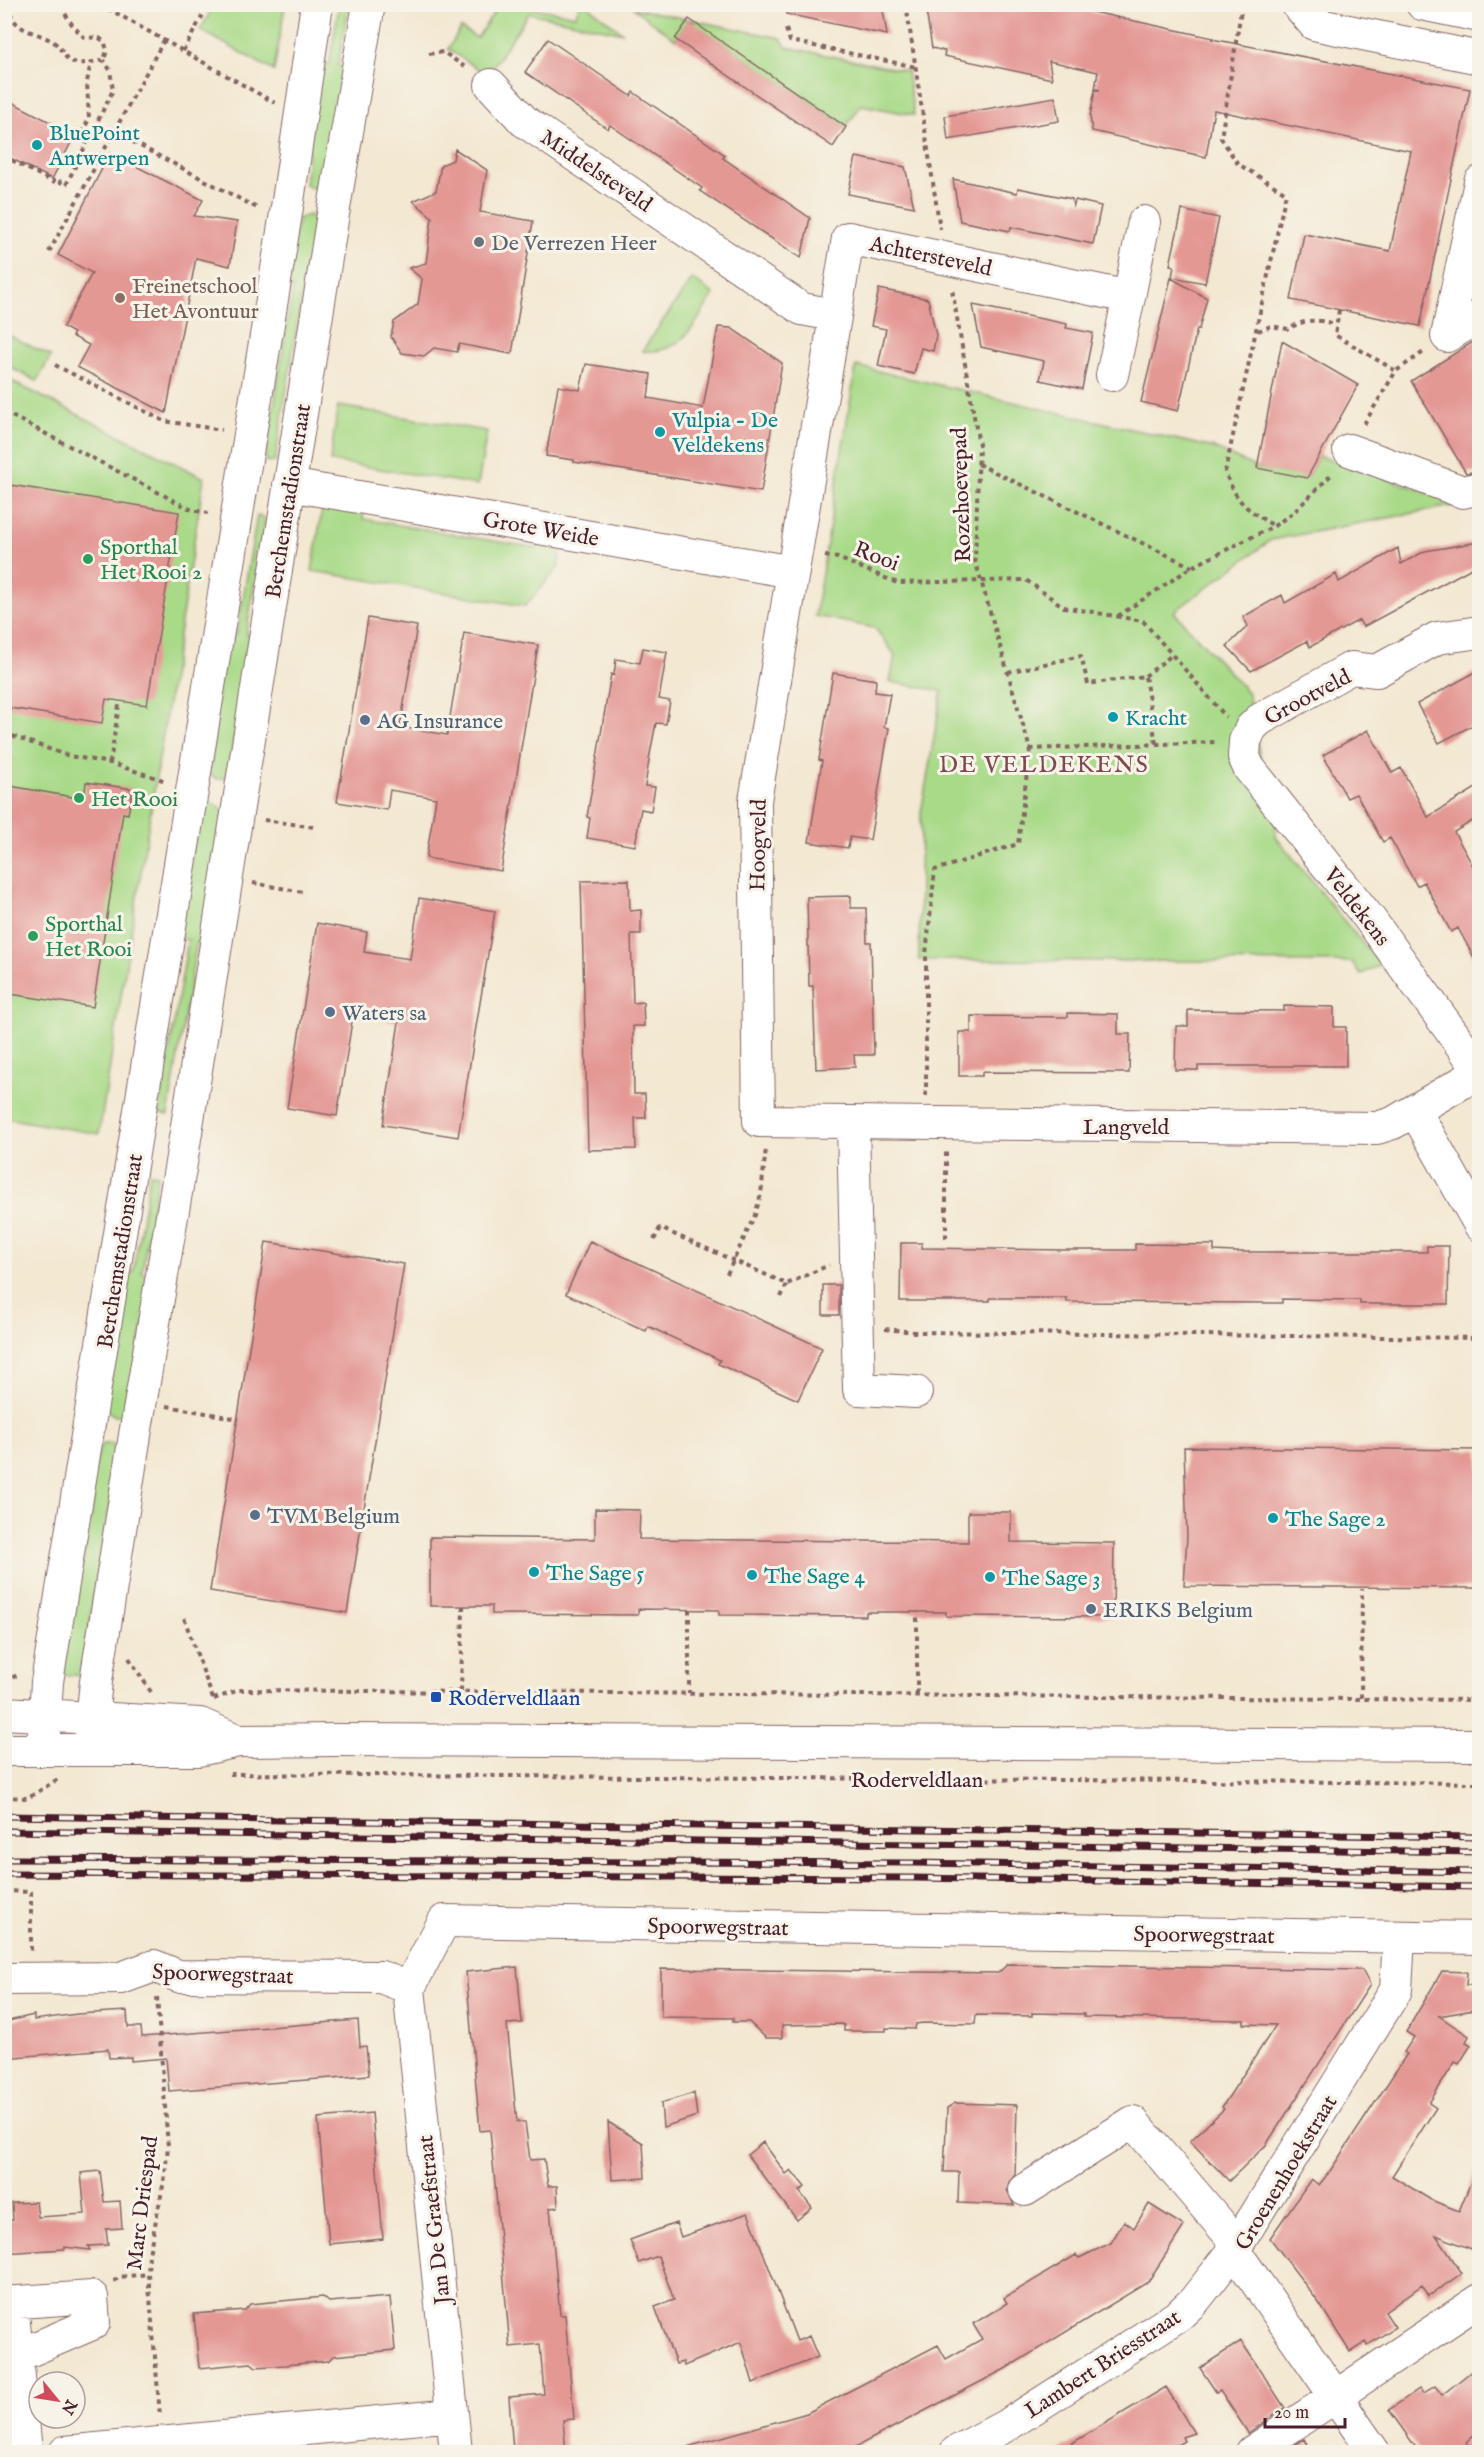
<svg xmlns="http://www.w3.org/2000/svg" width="1484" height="2457" font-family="'IM FELL English',serif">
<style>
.green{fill:#a9da88;stroke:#7a7c5a;stroke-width:1.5}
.building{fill:#e49894}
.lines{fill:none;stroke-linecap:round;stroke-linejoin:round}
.minor-casing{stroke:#856565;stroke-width:34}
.path{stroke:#856565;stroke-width:4;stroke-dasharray:4.5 4.5;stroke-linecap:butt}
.minor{stroke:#fff;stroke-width:32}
.rail-casing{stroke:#4a1f2b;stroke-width:7}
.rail{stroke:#f7f3e8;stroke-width:4.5;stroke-dasharray:14;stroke-linecap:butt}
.culture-dot{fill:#0f9aa8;stroke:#f7f3e8;stroke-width:2}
.worship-dot{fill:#6b7280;stroke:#f7f3e8;stroke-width:2}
.education-dot{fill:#8d6e63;stroke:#f7f3e8;stroke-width:2}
.leisure-dot{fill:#2e9e5b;stroke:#f7f3e8;stroke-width:2}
.service-dot{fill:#5c6f8a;stroke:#f7f3e8;stroke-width:2}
.transit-dot{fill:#1a4fb4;stroke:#f7f3e8;stroke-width:2}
.labels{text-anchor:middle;stroke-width:6;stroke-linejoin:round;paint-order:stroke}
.culture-label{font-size:22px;fill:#0d838f;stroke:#f7f3e8;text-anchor:start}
.street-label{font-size:22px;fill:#4a1f2b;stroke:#f7f3e8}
.worship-label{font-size:22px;fill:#5b616d;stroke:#f7f3e8;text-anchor:start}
.education-label{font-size:22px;fill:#785e54;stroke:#f7f3e8;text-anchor:start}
.leisure-label{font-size:22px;fill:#27864d;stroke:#f7f3e8;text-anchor:start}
.service-label{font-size:22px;fill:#4e5e75;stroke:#f7f3e8;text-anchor:start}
.transit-label{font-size:22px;fill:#164399;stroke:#f7f3e8;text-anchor:start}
.neighbourhood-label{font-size:24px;letter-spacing:1.5px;fill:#804950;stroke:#f7f3e8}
</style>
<rect width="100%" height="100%" fill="#f7f3e8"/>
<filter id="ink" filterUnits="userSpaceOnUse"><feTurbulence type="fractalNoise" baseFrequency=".0167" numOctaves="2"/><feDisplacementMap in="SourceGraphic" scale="12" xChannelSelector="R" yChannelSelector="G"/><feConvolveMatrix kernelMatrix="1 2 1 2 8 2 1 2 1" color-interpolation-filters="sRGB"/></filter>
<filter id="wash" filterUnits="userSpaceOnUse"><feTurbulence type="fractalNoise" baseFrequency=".008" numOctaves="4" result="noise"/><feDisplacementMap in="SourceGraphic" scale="24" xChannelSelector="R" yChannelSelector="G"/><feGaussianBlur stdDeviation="1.35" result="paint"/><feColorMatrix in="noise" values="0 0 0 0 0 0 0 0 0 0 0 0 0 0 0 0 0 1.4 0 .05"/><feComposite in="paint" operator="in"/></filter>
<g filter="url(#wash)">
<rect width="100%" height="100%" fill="#f3e8d2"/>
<!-- green -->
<path class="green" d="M215 4 285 5 274 71 200 30Z
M339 5H349L338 66 350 69 325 187 315 189 305 185 317 64 329 65Z
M499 5H519L576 16 579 5H587L623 33 529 13 487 75 448 49 461 28 477 38Z
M633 8 781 38 786 47 907 71 914 115 861 105 846 127 689 20 675 39Z
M309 215 319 221 314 291 303 289 275 462 265 461 293 287 281 285 299 218Z
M692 279 714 294C694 324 683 355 642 351Z
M4 333 51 356 37 381 5 365Z
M856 366 1214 448 1257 468 1307 477 1319 456 1462 504 1271 540 1174 612 1249 694 1250 711 1276 825V837L1380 965 1360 975 1352 962 919 960 921 813 942 691 890 682 895 655 875 628 815 616Z
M5 378 204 478 99 1134 5 1118Z
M338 406 487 431 478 485 330 461Z
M323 504 364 511 363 519 536 548 545 542 562 544 558 568 525 606 312 571Z
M257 516 265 518 246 635 250 636 228 777 218 779 209 774 225 632 237 634Z
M208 804H215L224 811 208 943 197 942 168 1115 159 1113 188 940 176 938 201 807Z
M150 1173 158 1174 142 1273 154 1275 126 1413 115 1416 104 1409 129 1272H133Z
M111 1443 120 1449 91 1610 86 1676 58 1674 68 1607 75 1608 94 1497 86 1495 101 1445Z"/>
<g id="blocks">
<!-- building -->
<path class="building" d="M787 4H882L887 35 786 14Z
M925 4H1056L1213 38 1212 39 1470 89 1420 326 1291 300 1304 234 1390 251 1411 151 1214 110 1206 157 1092 131 1090 116 1095 90H1100L1095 89 1098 72 1049 61 1052 79 944 56 945 51 932 48Z
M689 19 846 127 833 147 675 39Z
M548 39 631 96 633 92 725 155 723 158 810 218 801 258 700 191 702 188 610 125 608 129 525 72Z
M1055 97 1059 121 948 140 945 116Z
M4 98 75 135 52 179 4 155Z
M455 149 487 170 480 212 533 221 512 354 459 344 457 352 434 348 424 356 402 353 391 337 394 322 418 304 422 279 409 268 426 263 432 217 413 201 436 191 441 165 453 160Z
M110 153 203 200 194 216 237 222 230 266 196 258 166 413 77 367 89 345 72 336 74 333 63 327 92 273 58 255Z
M856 157 905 167 914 207 848 194Z
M953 179 1017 193 1018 188 1072 199 1073 208 1075 200 1101 206 1093 244 1011 227 1010 231 960 221Z
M1182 210 1219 218 1205 283 1172 277 1174 266 1170 265Z
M1171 278 1207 298 1199 329H1197L1178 411 1141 402Z
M879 289 928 299 936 335 933 351 921 348 914 374 878 366 886 329 871 326Z
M973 305 1067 324 1066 328 1093 333 1082 389 1040 380 1044 361 981 347Z
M718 327 731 328 782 363 761 492 574 462V460L546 456 558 386 580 390 586 364 651 374 648 398 703 408Z
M1479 338V471L1466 473 1411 381Z
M1282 341 1358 385 1307 478 1257 468Z
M4 484 179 512 147 705 106 699 102 723 4 707Z
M1479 542V564L1363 627 1359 620 1310 647 1307 641 1251 671 1227 646 1248 626 1243 617 1282 595 1285 603 1336 574 1339 582 1398 548 1401 564 1425 551Z
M368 618 417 626 400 727 447 735 464 633 538 645 501 871 426 858 436 798 390 790 387 810 337 802Z
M643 648 667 652 659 699 670 701 666 724 656 723 650 754 645 786 655 787 651 811 641 809 635 846 587 838 590 818 587 817 611 674 614 675 616 659 640 663Z
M1479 670V722L1439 743 1417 704Z
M833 673 876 680 875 692 890 694 884 727 889 728 870 840 850 837 848 848 809 842 822 761 819 760Z
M1368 730 1392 773 1401 768 1428 817 1479 786V817L1454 832 1479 877V967L1458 928 1451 932 1424 882 1417 886 1390 838 1383 842 1356 794 1347 798 1323 755Z
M86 782 133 789 128 814 123 813 93 1007 4 993V785L84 799Z
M629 880 630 911 641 910V934H631L633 1003 643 1002 644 1026H633L634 1094H645L646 1118H635L636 1149 588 1150 581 881Z
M851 896V908H866L867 942H871L874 1055H854L855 1067 816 1069 813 986H809L807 897Z
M419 898 495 911 458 1137 383 1125 399 1022 353 1015 337 1116 287 1108 317 923 367 932 364 952 410 959Z
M1284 1006 1334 1007V1027H1346V1066H1198V1070H1175L1176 1026H1188V1010L1284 1011Z
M1068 1013 1118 1014V1034H1130L1129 1073 982 1072V1076H959V1032H971V1016L1068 1017Z
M590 1241 822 1348 798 1400 718 1364 720 1360 648 1326 646 1331 566 1294Z
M266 1242 404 1264 347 1613 210 1591Z
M901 1243H922V1248L1068 1250H1135V1244L1214 1245V1251L1234 1252H1427V1246H1449L1448 1304H1360V1300L1282 1299V1303L1067 1302V1298H990V1301H900Z
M823 1285H839V1315H823Z
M1184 1447 1479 1450V1588L1184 1586 1187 1536Z
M595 1509 640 1510 639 1539 968 1542V1512H1011V1542L1114 1543 1113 1617 946 1616V1612H866V1616L719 1615V1610L638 1609V1615L492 1614V1606H430V1537L595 1539Z
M1008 1964 1362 1970 1370 1985 1266 2145 1229 2181 1190 2141 1224 2109 1222 2107 1276 2025 1244 2024V2020L1084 2017V2014L1032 2013V2016L976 2015 975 2024 923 2023 916 2024 915 2029 886 2028V2031H844V2025L841 2024 782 2025V2038H766L749 2022H733V2018L661 2017V1969L998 1973Z
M517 1967 522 2023 507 2024 517 2122H525L530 2160 544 2159 548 2186H557L558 2207 550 2208 560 2315H565L574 2419 563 2420 566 2452H513L509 2397 544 2394 540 2344 510 2347 490 2130 480 2131 466 1972Z
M1442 1971 1467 1972 1466 1985H1479V2009L1439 2016 1469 2036 1466 2042 1471 2045 1459 2064 1455 2062 1429 2103 1436 2108 1392 2176 1431 2200 1459 2211 1479 2162V2252L1436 2235 1462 2273 1429 2296 1422 2285 1385 2312 1395 2327 1368 2345 1366 2342 1350 2352 1319 2303 1270 2238 1311 2179 1319 2185 1330 2171 1407 2054 1404 2052 1414 2037 1406 2032Z
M127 2011 128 2027H141L142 2037 358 2020 360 2047 366 2046 369 2075 169 2091 166 2058 131 2061V2057L109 2058 108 2049 4 2058V2022L34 2015V2020L77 2014Z
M694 2093 697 2116 663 2127 661 2103Z
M955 2103 1017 2105 1015 2175 1009 2182 1007 2190 1014 2205 958 2203 959 2172H944L947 2108Z
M372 2113 383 2239 329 2244 318 2118Z
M608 2122 643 2143 645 2178 612 2180Z
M763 2142 786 2174 791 2170 805 2187 799 2191 812 2208 797 2220 747 2155Z
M100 2171 104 2202 120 2201 122 2228 106 2229 108 2245 88 2246 90 2250 65 2247V2249L4 2253V2221L13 2220 12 2203 36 2202 38 2217 85 2214 81 2173Z
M1149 2204 1184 2226 1148 2282 1005 2369 846 2452H688L687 2447 807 2413 938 2345 946 2359 982 2339 973 2324 1007 2303 1004 2298 1076 2255 1079 2258 1111 2243 1124 2221 1134 2228Z
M748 2213 797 2341 809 2336 818 2357 753 2383 741 2342 684 2366 683 2362 676 2364 655 2307 674 2300 658 2256 639 2263 630 2240 676 2223 681 2237Z
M323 2297 329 2302 390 2297 395 2350 333 2356 328 2361 285 2365 256 2367 251 2363 199 2368 194 2314 245 2310 250 2304Z
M1241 2341 1285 2408 1248 2433 1220 2390 1216 2392 1200 2368Z
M1479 2365V2431L1466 2443 1473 2452H1419L1389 2410 1419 2389 1423 2394 1435 2386 1442 2395Z
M1166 2387 1194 2433 1182 2437 1184 2441 1166 2452H1057Z
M1304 2439 1313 2452H1284Z"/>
</g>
</g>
<g filter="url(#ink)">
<use href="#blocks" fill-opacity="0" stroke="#856565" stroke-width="1.5"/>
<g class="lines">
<!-- minor casing -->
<g class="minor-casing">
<path id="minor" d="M1297 4 1314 24 1480 58
M1422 4 1480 16
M491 85 524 121 802 309 834 315
M1144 222 1129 297 848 238 755 801 759 1121 1377 1128 1393 1123 1480 1072
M1447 336 1480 182
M1447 336 1480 316
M1112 375 1129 297
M1349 450 1463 492 1480 488
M289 485 793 572
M1480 632 1437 638 1377 671 1351 668 1259 720 1251 728 1245 741 1244 757 1249 768 1369 918 1480 1071
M1415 1111 1480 1225
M853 1123 859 1389 916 1392
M4 1713 200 1724 239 1741
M4 1750H199L239 1741 335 1740 1480 1745
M43 1750 47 1682 288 201 317 4
M89 1750 96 1681 135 1435 182 1157 334 208 369 4
M4 1979 121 1978 154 1966 178 1976 381 1977 409 1988
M409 1988 444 1921 1480 1938
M409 1988 456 2452
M1025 2190 1133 2122 1228 2233 1240 2240
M1232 2253 1243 2263 1374 2452
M12 2302 26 2452
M4 2303 92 2297 94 2323 17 2356
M65 2452 452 2415
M956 2452 1009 2424 1179 2315 1194 2301 1232 2253 1396 1990 1399 1937
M1252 2452 1480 2300"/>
</g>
<!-- path -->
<path class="path" d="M8 4C13 36 38 29 56 44 62 49 64 58 71 61 81 66 94 61 104 60L107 50 104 41 99 38 84 37 73 26 59 4
M100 4 275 103
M906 4 940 229
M1242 4 1221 138 1238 164 1286 193 1225 472C1238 504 1245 508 1274 526
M786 29 790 41 916 67
M164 40 114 132 259 209
M183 51 209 4
M429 54 443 52 468 69
M88 138 81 134 89 119 87 82 91 62
M4 156 53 182 55 179 66 185 113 90 110 70 104 60
M49 252 114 132
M1339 310 1335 335 1396 371
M1258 331 1271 326 1288 329C1305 319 1316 319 1336 324
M55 365 164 421 222 430
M4 412 192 510 208 513
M1364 424 1396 371 1425 351
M978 464 1192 567
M825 556 838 558 897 583 1026 580 1064 607 1143 621 1226 717
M1118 616 1192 567 1274 526 1294 512 1332 474
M1008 672 1081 656 1088 684 1145 676 1156 744
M1145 676 1172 655
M4 733 69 756 110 763 166 781
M1030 749 1216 742
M110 763 119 705
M264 820 314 827
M253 883 303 892
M926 1096V954L935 870 1018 844 1030 749 975 560 979 445 952 289
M946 1238V1152
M654 1240 660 1228 787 1284 829 1265
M727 1274 755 1215 761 1194 766 1148
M781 1297 787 1284
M885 1329 915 1332 1480 1338
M167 1406 239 1419
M689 1609V1693
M184 1618 213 1699
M129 1658 151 1692
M4 1681 18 1675
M461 1691 463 1606
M917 1694V1612
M1361 1698 1362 1589
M214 1699 239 1690 1480 1700
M230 1774 1480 1783
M4 1797 28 1798 58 1779
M4 1891 31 1892V1951
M157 1997 168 2147 164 2181 149 2254 148 2274 160 2416
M114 2281 120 2277 148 2274"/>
<!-- minor -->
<use href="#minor" class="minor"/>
<!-- rail casing -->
<g class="rail-casing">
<path id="rail" d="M4 1816 1480 1837
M4 1831 1480 1852
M4 1859 913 1863 1480 1872
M4 1874 913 1878 1480 1887"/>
</g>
<!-- rail -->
<use href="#rail" class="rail"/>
</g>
</g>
<!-- markers -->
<g class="culture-dot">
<circle cx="37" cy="145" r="6"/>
<circle cx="660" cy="432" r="6"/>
<circle cx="1113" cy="717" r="6"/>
<circle cx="1273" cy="1518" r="6"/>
<circle cx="534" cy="1572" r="6"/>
<circle cx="752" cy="1575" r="6"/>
<circle cx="990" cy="1577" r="6"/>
</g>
<circle class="worship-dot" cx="479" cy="242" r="6"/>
<circle class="education-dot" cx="120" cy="298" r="6"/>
<g class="leisure-dot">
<circle cx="88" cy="559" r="6"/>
<circle cx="79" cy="798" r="6"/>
<circle cx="33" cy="936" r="6"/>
</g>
<g class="service-dot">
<circle cx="365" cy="720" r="6"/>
<circle cx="330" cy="1012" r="6"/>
<circle cx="255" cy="1515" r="6"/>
<circle cx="1091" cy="1609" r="6"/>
</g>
<rect class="transit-dot" x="430" y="1691" width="12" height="12" rx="3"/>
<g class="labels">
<!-- culture labels -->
<g class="culture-label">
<text x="49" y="140">BluePoint<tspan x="49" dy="25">Antwerpen</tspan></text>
<text x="672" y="427">Vulpia - De<tspan x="672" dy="25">Veldekens</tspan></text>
<text x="1125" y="725">Kracht</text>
<text x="1285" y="1526">The Sage 2</text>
<text x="546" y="1580">The Sage 5</text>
<text x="764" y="1583">The Sage 4</text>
<text x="1002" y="1585">The Sage 3</text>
</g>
<!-- street labels -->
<g class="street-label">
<text transform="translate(597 170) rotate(34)" y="8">Middelsteveld</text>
<text transform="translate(931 255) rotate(12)" y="8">Achtersteveld</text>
<text transform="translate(960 495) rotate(-92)" y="8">Rozehoevepad</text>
<text transform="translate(287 501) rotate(-81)" y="8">Berchemstadionstraat</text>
<text transform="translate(541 528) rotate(10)" y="8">Grote Weide</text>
<text transform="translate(877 555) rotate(21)" y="8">Rooi</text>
<text transform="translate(1307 696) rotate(-28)" y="8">Grootveld</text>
<text transform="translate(757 845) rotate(-89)" y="8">Hoogveld</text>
<text transform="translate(1358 906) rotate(52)" y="8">Veldekens</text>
<text x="1126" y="1134">Langveld</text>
<text transform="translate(119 1251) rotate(-81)" y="8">Berchemstadionstraat</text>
<text x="917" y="1787">Roderveldlaan</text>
<text transform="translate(718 1926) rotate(1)" y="8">Spoorwegstraat</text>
<text transform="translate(1204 1934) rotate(1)" y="8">Spoorwegstraat</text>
<text transform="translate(223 1973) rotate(2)" y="8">Spoorwegstraat</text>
<text transform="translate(1285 2172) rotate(-59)" y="8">Groenenhoekstraat</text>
<text transform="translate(141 2203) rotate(-83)" y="8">Marc Driespad</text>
<text transform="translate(433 2220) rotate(-96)" y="8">Jan De Graefstraat</text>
<text transform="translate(1102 2363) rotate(-33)" y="8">Lambert Briesstraat</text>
</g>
<!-- worship labels -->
<g class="worship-label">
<text x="491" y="250">De Verrezen Heer</text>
</g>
<!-- education labels -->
<g class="education-label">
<text x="132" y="293">Freinetschool<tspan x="132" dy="25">Het Avontuur</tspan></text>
</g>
<!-- leisure labels -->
<g class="leisure-label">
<text x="100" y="554">Sporthal<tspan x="100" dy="25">Het Rooi 2</tspan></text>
<text x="91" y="806">Het Rooi</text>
<text x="45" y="931">Sporthal<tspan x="45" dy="25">Het Rooi</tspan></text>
</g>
<!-- service labels -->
<g class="service-label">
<text x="377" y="728">AG Insurance</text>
<text x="342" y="1020">Waters sa</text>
<text x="267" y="1523">TVM Belgium</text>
<text x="1103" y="1617">ERIKS Belgium</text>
</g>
<!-- transit labels -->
<g class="transit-label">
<text x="448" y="1705">Roderveldlaan</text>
</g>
<!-- neighbourhood labels -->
<g class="neighbourhood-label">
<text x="1044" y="772">DE VELDEKENS</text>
</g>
</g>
<!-- margin -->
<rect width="1484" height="2457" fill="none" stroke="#f7f3e8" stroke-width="24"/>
<!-- north arrow -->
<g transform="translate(57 2400) rotate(120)"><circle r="28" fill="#f7f3e8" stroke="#b29e9c" stroke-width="1.5"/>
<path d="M0-4.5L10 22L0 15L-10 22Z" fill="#d1495b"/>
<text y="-9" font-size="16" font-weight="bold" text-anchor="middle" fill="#4a1f2b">N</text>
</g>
<!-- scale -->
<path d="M1265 2418v9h80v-9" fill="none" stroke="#4a1f2b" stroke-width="3"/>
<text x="1274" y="2418" font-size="18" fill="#4a1f2b" stroke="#f7f3e8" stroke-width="4.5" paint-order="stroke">20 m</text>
</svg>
